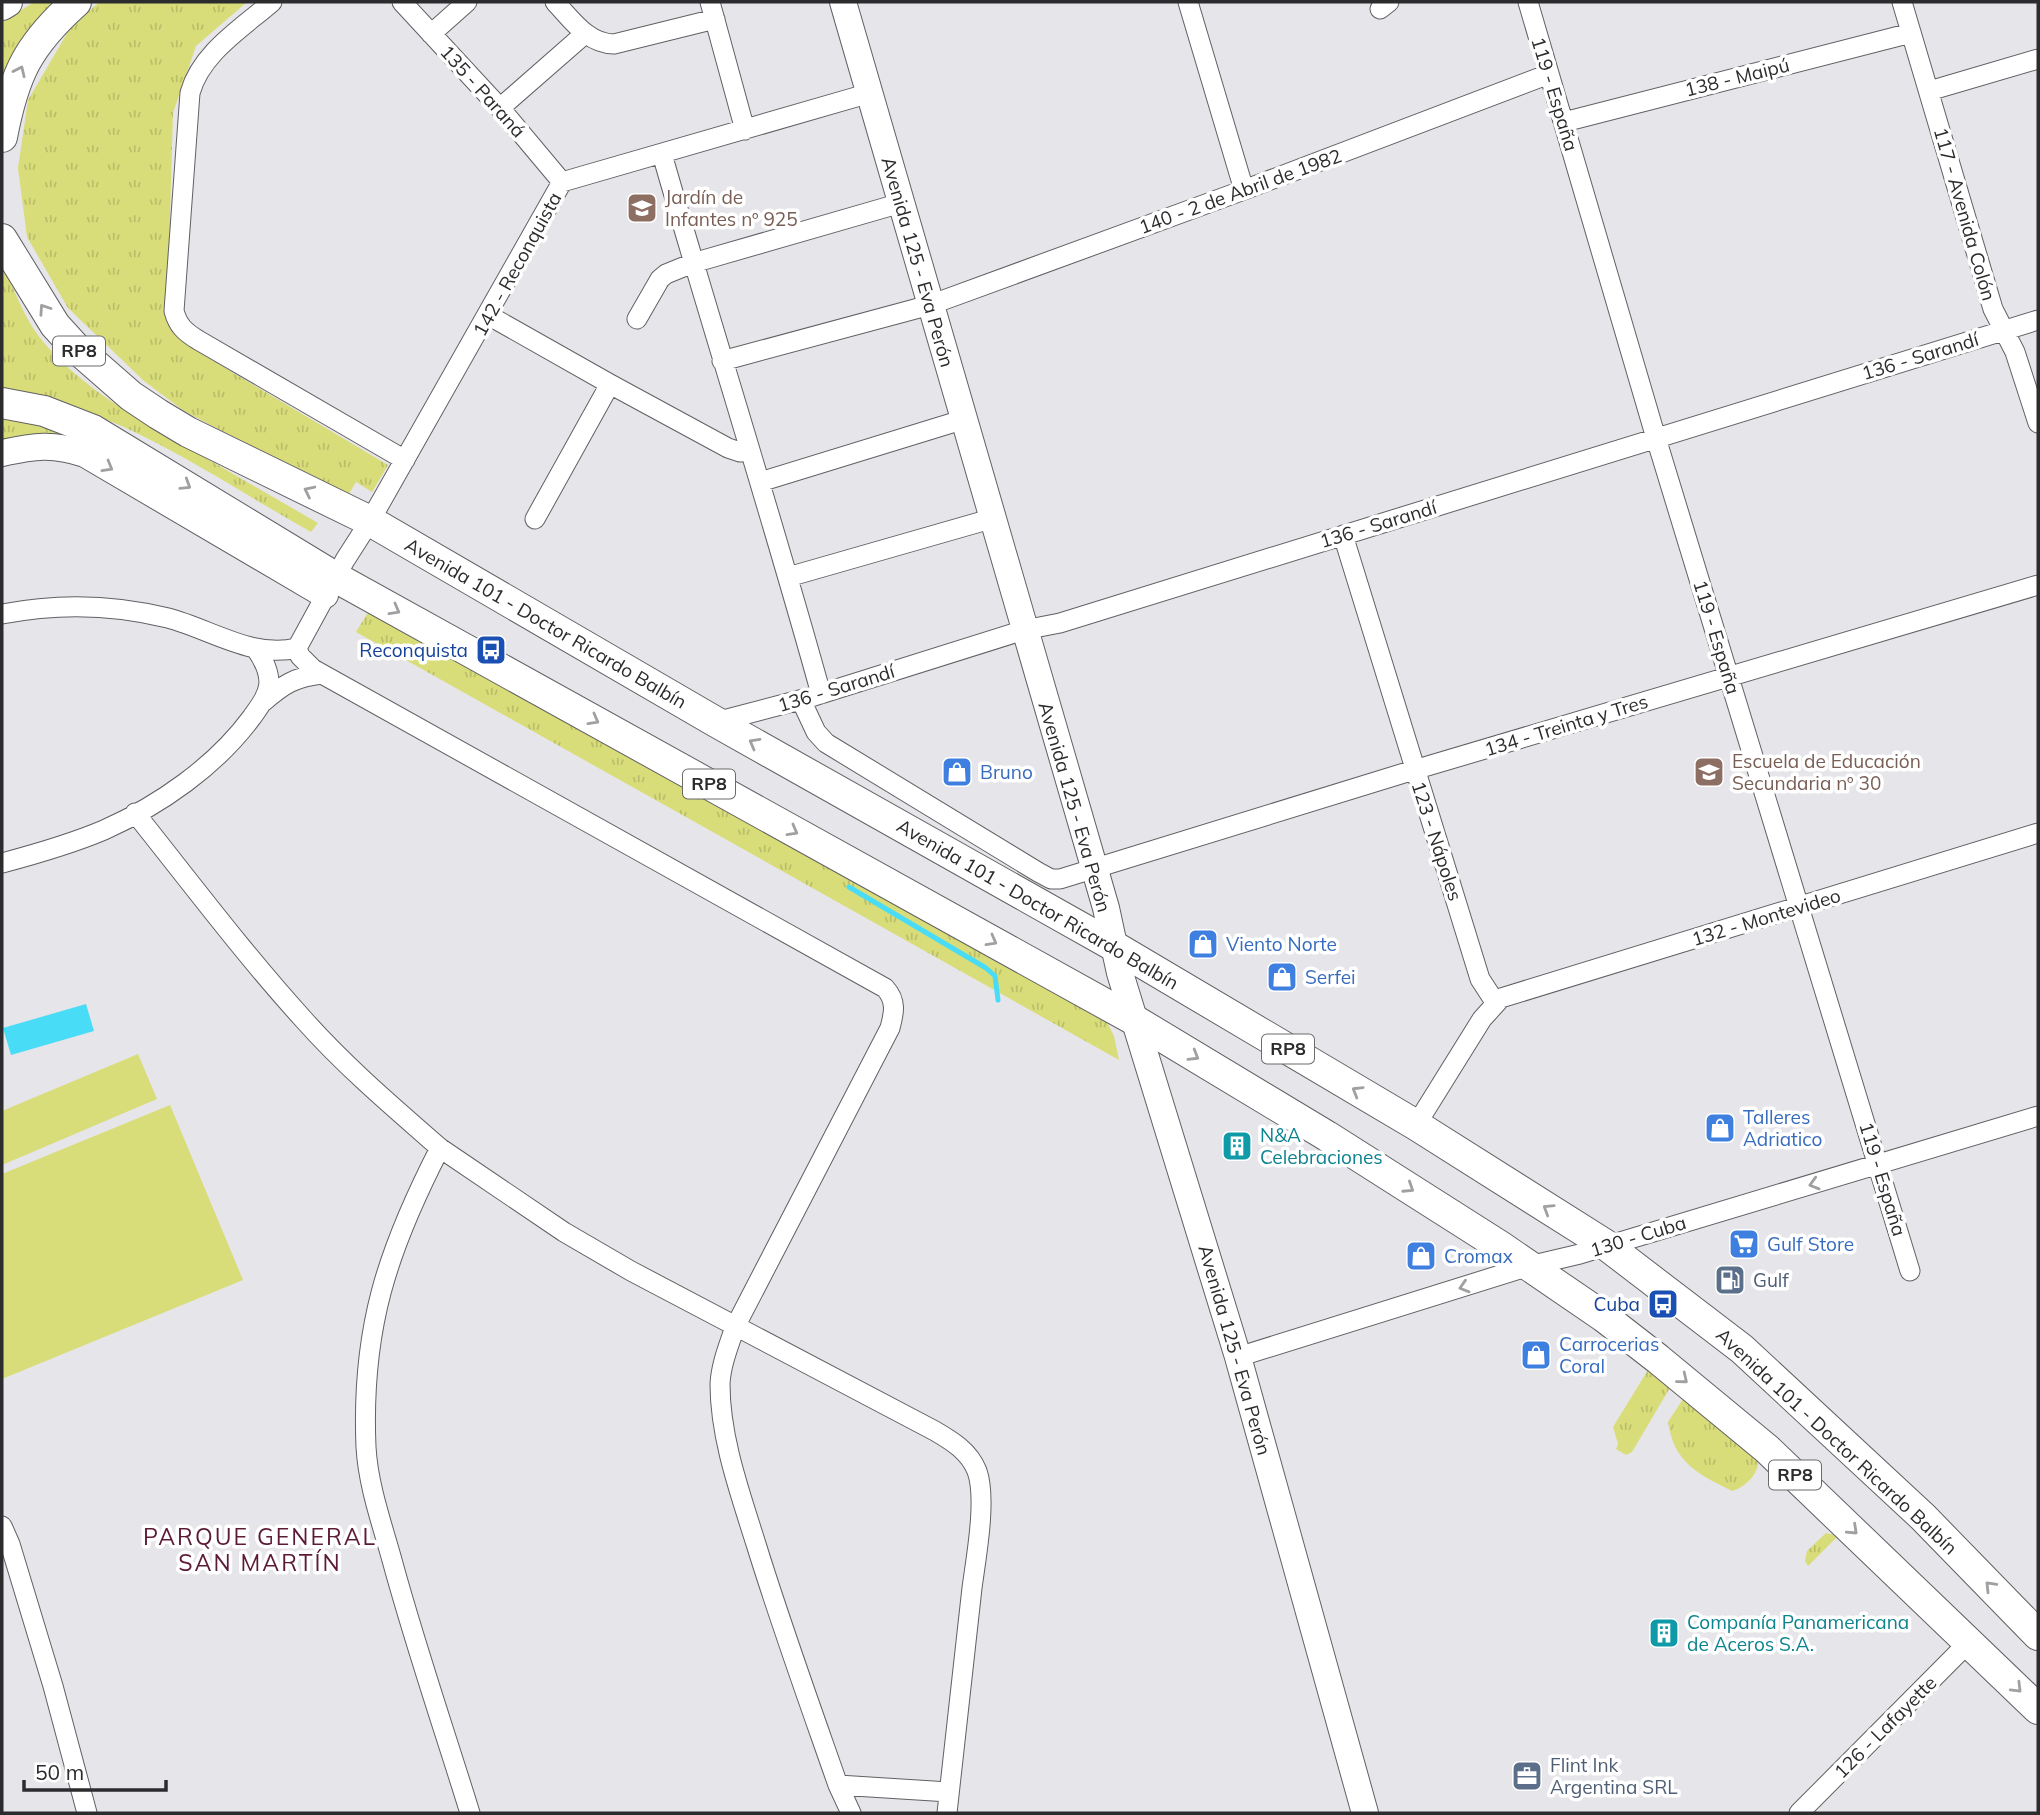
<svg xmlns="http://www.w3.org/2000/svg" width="2040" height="1815" font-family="Mulish,sans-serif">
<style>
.grass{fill:url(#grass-tufts)}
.garden{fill:#d9dd79}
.water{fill:#49dcf6}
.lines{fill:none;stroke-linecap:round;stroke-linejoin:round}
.stream{stroke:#49dcf6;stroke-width:5}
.street-casing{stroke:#616064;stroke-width:21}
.secondary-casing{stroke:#616064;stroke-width:28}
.primary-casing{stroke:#616064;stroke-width:32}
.street{stroke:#fff;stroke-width:19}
.secondary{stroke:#fff;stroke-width:26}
.primary{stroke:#fff;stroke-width:30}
.oneway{stroke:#a0a0a0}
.labels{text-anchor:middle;stroke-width:7;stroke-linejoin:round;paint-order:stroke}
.shield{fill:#fff;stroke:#6b6b6c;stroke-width:2}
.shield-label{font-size:18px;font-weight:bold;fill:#2c2b2d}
.street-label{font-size:19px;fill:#2c2b2d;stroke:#fff}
.education-label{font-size:19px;fill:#785e54;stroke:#fff;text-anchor:start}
.transit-label{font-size:19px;fill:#164399;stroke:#fff;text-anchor:end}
.shop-label{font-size:19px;fill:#366cbe;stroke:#fff;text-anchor:start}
.culture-label{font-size:19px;fill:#0d838f;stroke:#fff;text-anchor:start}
.service-label{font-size:19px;fill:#4e5e75;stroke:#fff;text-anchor:start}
.quarter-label{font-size:23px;letter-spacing:2px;fill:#5c1a36;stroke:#fff}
</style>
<defs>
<pattern id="grass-tufts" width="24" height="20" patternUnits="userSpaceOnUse" patternTransform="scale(1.75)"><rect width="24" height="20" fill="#d9dd79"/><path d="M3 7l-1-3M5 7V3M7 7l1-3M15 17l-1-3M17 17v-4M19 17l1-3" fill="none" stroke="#babe69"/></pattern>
</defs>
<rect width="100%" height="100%" fill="#e6e5e9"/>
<!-- grass -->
<path class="grass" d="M34 2H57L2 84V22Z
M99 2H247L196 46 173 113 167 318 187 342 205 356 388 465 372 492 356 482 347 497 184 411 144 381 68 308 27 237 18 168 28 100 69 30Z
M5 269C16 295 26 322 45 344 83 388 134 416 183 445 228 471 273 497 318 523L311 532C245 495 174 447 105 419 72 406 36 397 2 390V284Z
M2 412 61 426 87 447 2 441Z
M370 609 1106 1020 1114 1036 1119 1060 356 632Z
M1648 1370 1671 1386 1632 1452 1626 1455 1616 1449 1618 1444 1613 1427Z
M1683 1399 1758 1459C1760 1473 1745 1488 1732 1491 1698 1474 1674 1463 1668 1422Z
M1826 1533 1838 1536 1808 1566 1805 1561 1807 1551Z"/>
<!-- garden -->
<path class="garden" d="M138 1054 157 1099 2 1165V1111Z
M170 1105 243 1280 2 1379V1174Z"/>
<!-- water -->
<path class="water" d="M86 1004 94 1031 11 1055 3 1028Z"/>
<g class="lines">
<!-- stream -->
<path class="stream" d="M849 887 986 968 995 976 998 1000"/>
<!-- street casing -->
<g class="street-casing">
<path id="street" d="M272 2C242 28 201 53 190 93L174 311C178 326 185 332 198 340L405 460
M402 2 500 108 562 182
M555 2C572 20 588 44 614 44L715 19
M710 2 745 130
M1188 2 1244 190
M1528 2 1656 438 1910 1271
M1902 2 1993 309 2015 352 2038 423
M1380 9 1389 2
M431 34 467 2
M1929 91 2038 59
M500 108 580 38 582 32
M1564 122 1911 33
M662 154C714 335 771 513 821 694
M488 315 610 384 728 448 740 452 750 451
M637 319 660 279 666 274 693 263 901 203
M722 361 930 305 1244 190 1549 74
M760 482 965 419
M535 519 610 384
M1343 535 1480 979 1495 1002
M788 577 994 518
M2 614C58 603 112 604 168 618 210 629 253 659 297 648L300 656 313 669 885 988C897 1001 894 1013 890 1028L735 1327C729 1345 721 1364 720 1384 720 1438 740 1493 756 1544 781 1625 810 1705 838 1785L851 1813
M297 648 345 560 370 521 562 182 870 93
M801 700 816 732 826 743 1038 872 1051 879H1060L1414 770 2038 585
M263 702C284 684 295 677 322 674
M716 722 811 697 1024 630 1060 623 2038 320
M135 813C191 883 244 954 304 1020 346 1067 393 1107 440 1148
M2 863C36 854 71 844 104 830 160 805 216 766 252 717 259 707 268 696 269 683 269 670 263 659 256 649
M1416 1125 1482 1019 1501 998 2038 833
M1238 1357 1529 1266 1580 1254 2038 1116
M2 1526 10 1544 53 1686 87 1813
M838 1785 949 1792
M470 1813C444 1729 415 1645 392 1560 382 1524 368 1485 366 1447 361 1329 387 1251 440 1148L564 1232 631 1271 935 1431C952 1441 969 1451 977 1471 987 1499 976 1558 972 1588 964 1663 955 1738 947 1813
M1799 1813 1970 1641"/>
</g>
<!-- secondary casing -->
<g class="secondary-casing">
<path id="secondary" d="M843 2 1106 908 1120 973 1238 1357 1365 1813
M2 453C34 446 53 443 85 454L325 595"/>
</g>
<!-- primary casing -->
<g class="primary-casing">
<path id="primary" d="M2 5 7 2
M2 137C14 74 28 45 76 2
M2 239 55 325 75 347 131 396 158 414 188 432 370 521 716 722 1112 945 1416 1125 1606 1245 1742 1349 1923 1517 2038 1635
M2 403 44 411 93 430 335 577 1136 1021 1327 1136 1500 1246 1604 1317 1658 1359 1767 1449 2038 1709"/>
</g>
<!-- street -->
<use href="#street" class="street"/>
<!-- secondary -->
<use href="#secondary" class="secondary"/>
<!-- primary -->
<use href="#primary" class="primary"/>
</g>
<!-- one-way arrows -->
<defs><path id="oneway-chevron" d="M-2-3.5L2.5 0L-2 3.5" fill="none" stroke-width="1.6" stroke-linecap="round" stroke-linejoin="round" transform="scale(1.75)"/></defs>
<g class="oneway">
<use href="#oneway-chevron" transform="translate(20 71) rotate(-65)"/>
<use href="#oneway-chevron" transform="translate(44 309) rotate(-124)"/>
<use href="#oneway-chevron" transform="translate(108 467) rotate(30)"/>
<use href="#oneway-chevron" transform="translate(186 485) rotate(32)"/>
<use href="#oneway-chevron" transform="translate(309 491) rotate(-154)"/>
<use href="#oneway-chevron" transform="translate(395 610) rotate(29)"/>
<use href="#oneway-chevron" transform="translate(594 720) rotate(29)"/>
<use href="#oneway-chevron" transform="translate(754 743) rotate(-151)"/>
<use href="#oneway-chevron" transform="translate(793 831) rotate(29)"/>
<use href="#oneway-chevron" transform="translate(992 941) rotate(29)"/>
<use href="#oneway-chevron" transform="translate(1194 1056) rotate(31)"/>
<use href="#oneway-chevron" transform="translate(1357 1091) rotate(-149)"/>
<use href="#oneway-chevron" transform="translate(1814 1184) rotate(164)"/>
<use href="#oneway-chevron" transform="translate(1409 1188) rotate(33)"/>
<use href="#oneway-chevron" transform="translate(1548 1209) rotate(-148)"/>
<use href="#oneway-chevron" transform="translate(1464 1287) rotate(163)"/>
<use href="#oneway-chevron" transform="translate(1683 1379) rotate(39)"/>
<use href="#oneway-chevron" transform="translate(1853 1530) rotate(43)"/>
<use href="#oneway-chevron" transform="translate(1990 1586) rotate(-134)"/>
<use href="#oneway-chevron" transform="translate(2017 1688) rotate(45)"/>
</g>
<!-- icons -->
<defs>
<g id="school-square" transform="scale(1.575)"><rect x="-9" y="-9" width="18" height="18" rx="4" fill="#8d6e63" stroke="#fff"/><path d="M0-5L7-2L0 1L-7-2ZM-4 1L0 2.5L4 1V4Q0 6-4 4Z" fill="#fff"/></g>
<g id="bus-square" transform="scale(1.575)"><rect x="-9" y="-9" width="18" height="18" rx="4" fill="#1a4fb4" stroke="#fff"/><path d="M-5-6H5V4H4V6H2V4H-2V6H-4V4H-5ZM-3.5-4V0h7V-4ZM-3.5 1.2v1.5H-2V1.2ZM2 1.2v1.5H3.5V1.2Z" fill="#fff"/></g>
<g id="shop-square" transform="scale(1.575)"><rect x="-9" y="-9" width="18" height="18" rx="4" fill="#3f7fe0" stroke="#fff"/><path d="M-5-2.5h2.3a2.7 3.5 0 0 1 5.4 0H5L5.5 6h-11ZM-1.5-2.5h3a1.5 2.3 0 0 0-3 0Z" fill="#fff"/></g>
<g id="building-square" transform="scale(1.575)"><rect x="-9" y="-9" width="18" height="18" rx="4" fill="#0f9aa8" stroke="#fff"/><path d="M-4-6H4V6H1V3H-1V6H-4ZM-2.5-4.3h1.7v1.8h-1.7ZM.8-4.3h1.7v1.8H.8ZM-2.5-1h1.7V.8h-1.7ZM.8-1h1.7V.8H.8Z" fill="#fff"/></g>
<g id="supermarket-square" transform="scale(1.575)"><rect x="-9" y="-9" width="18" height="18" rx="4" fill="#3f7fe0" stroke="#fff"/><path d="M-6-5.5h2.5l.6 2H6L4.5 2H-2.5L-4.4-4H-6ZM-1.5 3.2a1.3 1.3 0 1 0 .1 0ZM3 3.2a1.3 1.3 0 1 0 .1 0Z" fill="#fff"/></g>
<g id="fuel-square" transform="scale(1.575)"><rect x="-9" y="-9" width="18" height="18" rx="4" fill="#5c6f8a" stroke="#fff"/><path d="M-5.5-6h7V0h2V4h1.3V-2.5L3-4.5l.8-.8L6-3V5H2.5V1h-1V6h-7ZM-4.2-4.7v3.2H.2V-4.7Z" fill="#fff"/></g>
<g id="office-square" transform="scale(1.575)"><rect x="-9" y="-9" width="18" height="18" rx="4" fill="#5c6f8a" stroke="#fff"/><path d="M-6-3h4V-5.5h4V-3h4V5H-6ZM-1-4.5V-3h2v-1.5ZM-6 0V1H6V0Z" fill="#fff"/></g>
</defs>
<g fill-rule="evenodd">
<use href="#school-square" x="642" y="208"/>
<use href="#bus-square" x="491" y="650"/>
<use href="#shop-square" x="957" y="772"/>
<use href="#school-square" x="1709" y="772"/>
<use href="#shop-square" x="1203" y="944"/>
<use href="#shop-square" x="1282" y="977"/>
<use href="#shop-square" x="1720" y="1128"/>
<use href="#building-square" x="1237" y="1146"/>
<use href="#supermarket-square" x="1744" y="1244"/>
<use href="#shop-square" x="1421" y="1256"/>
<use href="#fuel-square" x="1730" y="1280"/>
<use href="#bus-square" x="1663" y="1304"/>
<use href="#shop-square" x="1536" y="1355"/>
<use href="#building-square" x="1664" y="1633"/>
<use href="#office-square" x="1527" y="1776"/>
</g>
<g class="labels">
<!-- shield labels -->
<g class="shield">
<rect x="53" y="336.5" width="52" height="29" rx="5"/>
<rect x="683" y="769.5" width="52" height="29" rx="5"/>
<rect x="1262" y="1034.5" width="52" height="29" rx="5"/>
<rect x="1769" y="1460.5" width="52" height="29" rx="5"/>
</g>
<g class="shield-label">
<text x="79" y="357">RP8</text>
<text x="709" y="790">RP8</text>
<text x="1288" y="1055">RP8</text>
<text x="1795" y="1481">RP8</text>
</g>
<!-- street labels -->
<g class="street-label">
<text transform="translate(1737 77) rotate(-14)" y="7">138 - Maipú</text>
<text transform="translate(483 91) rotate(48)" y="7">135 - Paraná</text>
<text transform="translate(1555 94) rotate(73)" y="7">119 - España</text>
<text transform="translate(1240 191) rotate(-20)" y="7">140 - 2 de Abril de 1982</text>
<text transform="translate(1965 214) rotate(74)" y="7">117 - Avenida Colón</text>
<text transform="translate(918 262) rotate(74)" y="7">Avenida 125 - Eva Perón</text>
<text transform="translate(517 264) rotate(-61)" y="7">142 - Reconquista</text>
<text transform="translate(1920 356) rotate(-17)" y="7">136 - Sarandí</text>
<text transform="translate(1378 524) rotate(-17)" y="7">136 - Sarandí</text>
<text transform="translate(546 623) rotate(30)" y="7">Avenida 101 - Doctor Ricardo Balbín</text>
<text transform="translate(1717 637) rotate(73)" y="7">119 - España</text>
<text transform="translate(836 688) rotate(-17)" y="7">136 - Sarandí</text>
<text transform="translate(1566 725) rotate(-17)" y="7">134 - Treinta y Tres</text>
<text transform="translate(1075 807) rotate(74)" y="7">Avenida 125 - Eva Perón</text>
<text transform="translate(1437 841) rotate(72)" y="7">123 - Nápoles</text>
<text transform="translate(1038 904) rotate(30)" y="7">Avenida 101 - Doctor Ricardo Balbín</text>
<text transform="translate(1766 917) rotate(-17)" y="7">132 - Montevideo</text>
<text transform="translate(1883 1179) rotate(73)" y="7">119 - España</text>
<text transform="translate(1638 1236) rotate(-17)" y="7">130 - Cuba</text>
<text transform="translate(1235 1350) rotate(74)" y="7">Avenida 125 - Eva Perón</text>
<text transform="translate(1837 1441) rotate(43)" y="7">Avenida 101 - Doctor Ricardo Balbín</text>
<text transform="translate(1885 1727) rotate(-45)" y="7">126 - Lafayette</text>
</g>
<!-- education labels -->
<g class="education-label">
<text x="665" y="204">Jardín de<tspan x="665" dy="22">Infantes nº 925</tspan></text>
<text x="1732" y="768">Escuela de Educación<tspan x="1732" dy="22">Secundaria nº 30</tspan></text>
</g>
<!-- transit labels -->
<g class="transit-label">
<text x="468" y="657">Reconquista</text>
<text x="1640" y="1311">Cuba</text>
</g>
<!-- shop labels -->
<g class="shop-label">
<text x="980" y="779">Bruno</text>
<text x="1226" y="951">Viento Norte</text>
<text x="1305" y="984">Serfei</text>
<text x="1743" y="1124">Talleres<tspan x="1743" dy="22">Adriatico</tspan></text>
<text x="1767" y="1251">Gulf Store</text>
<text x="1444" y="1263">Cromax</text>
<text x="1559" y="1351">Carrocerias<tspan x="1559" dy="22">Coral</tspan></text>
</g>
<!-- culture labels -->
<g class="culture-label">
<text x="1260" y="1142">N&amp;A<tspan x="1260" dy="22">Celebraciones</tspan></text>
<text x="1687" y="1629">Companía Panamericana<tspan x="1687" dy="22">de Aceros S.A.</tspan></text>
</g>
<!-- service labels -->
<g class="service-label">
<text x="1753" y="1287">Gulf</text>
<text x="1550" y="1772">Flint Ink<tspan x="1550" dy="22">Argentina SRL</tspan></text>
</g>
<!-- quarter labels -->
<g class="quarter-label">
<text x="260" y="1545">PARQUE GENERAL<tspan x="260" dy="26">SAN MARTÍN</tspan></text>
</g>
</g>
<!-- border -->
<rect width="2040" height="1815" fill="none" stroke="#2c2b2d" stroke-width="7"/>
<!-- scale -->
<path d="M24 1780v10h142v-10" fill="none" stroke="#2c2b2d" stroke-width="3.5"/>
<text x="35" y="1780" font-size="21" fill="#2c2b2d" stroke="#ffffff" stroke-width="5" paint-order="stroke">50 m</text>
</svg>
